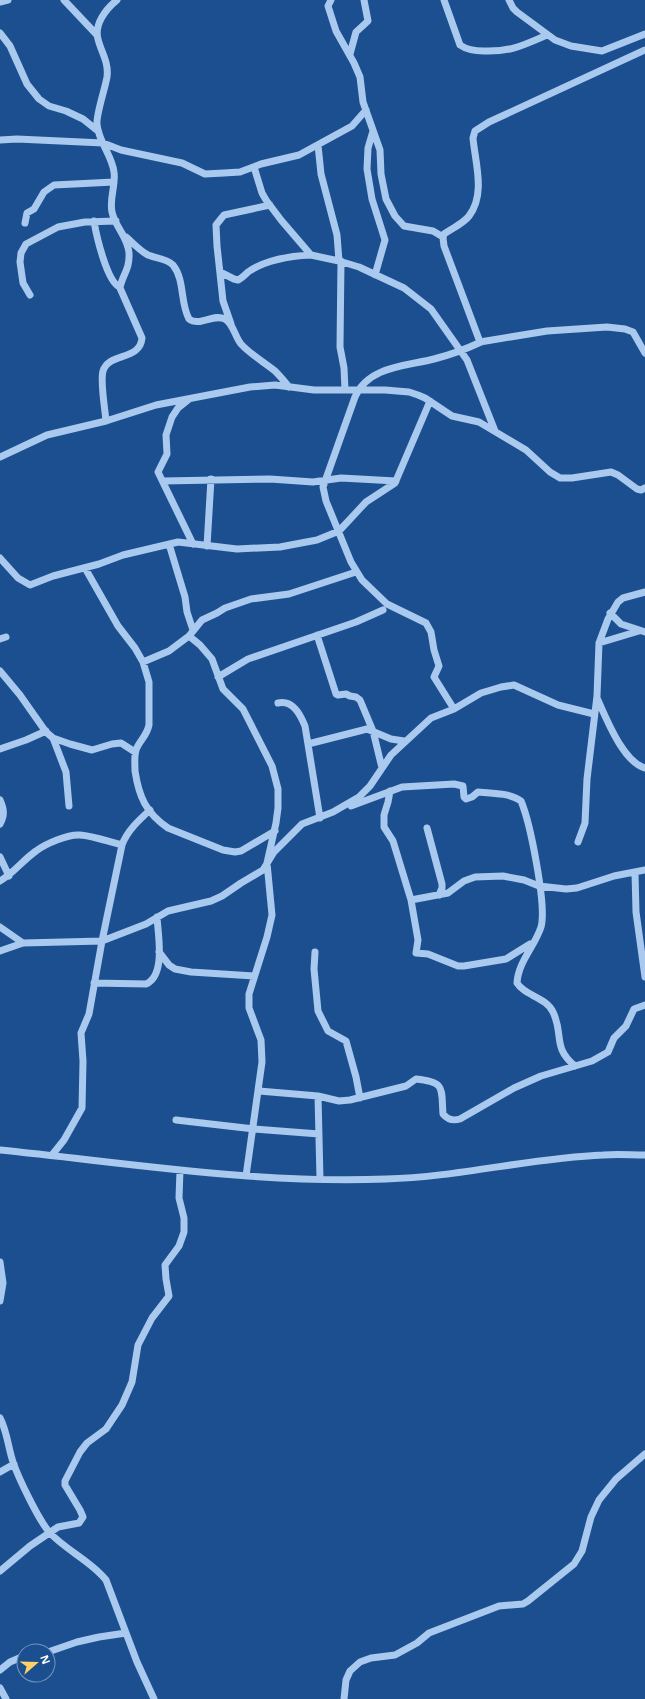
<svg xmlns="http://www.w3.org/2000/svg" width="645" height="1699" font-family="'Noto Sans',sans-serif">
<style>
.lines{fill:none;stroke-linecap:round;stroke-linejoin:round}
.minor{stroke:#a9c9ee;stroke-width:7}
</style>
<rect width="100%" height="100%" fill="#1b4f8f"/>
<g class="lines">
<!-- minor -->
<path class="minor" d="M64 0 97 35
M331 0 328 6 336 31 354 63 360 77 363 102 380 150 381 174 386 199 395 216 404 226 433 231 443 237
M444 0 460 45C467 50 476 51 484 51 511 52 524 45 547 35
M509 0 513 8 517 12 555 40 571 46 602 51 645 34
M0 2 8 0
M0 33 10 46 27 84 39 99 49 106 66 111 83 119 98 131
M645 50 489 122 475 131 473 138C475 162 486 194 469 216 463 224 452 228 444 234L443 238 444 246 480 342 547 331 607 327 625 329 633 332 645 353
M350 54 356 32 368 21 364 0
M373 131 368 148 367 169 372 199 385 240 375 275
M0 140 17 139 103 143 121 150 182 163 205 174 224 173 240 172 261 164 299 155 352 126 366 110
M318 145 321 174 337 235 339 261
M254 167 262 193 266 200 281 220 311 255 339 261 359 267 404 288 431 309 467 360 495 431
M94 221C96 234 107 283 120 287
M25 223 27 213 34 209 44 192 54 185 114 182
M126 237C133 243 140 251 148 255 155 258 168 259 173 265 185 280 180 303 189 319 200 327 213 313 225 319 233 323 235 337 241 344 251 355 264 362 275 371 280 376 285 382 289 387
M341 261 340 347 344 368 345 390
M220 272 234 279 238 280C242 278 245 275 248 272 265 260 291 256 311 255
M30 295 23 283 20 262 21 253 26 244 58 227 85 222 116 221
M231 324 223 301 217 246 216 225 224 215 270 205
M188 400 178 408 172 417 166 435 167 454 158 472 193 544
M106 421C105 409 100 381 103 371 109 352 140 361 142 338L120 288C122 275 130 270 129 253 128 237 115 227 112 212 109 199 116 185 114 172 112 155 98 141 97 124 96 115 105 89 107 77 109 62 101 52 98 39 94 24 106 9 117 0
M0 457 47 435 106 421 156 405 250 387 275 385 314 390H385L409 392 418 395 425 398 452 416 479 422 526 450 550 472 560 478H572L611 472 618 475 637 489 641 490 645 488
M163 481 270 479 313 482 341 478 396 481
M169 544 185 597 187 612 193 630
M207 546 211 479
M0 558 18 578 30 585 53 576 99 564 123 555 178 542 237 549 280 547 317 540 339 531 366 502 395 483 430 401
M85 568 118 626 135 648 143 662 149 682V725C147 736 139 741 136 750 134 757 135 764 135 771 139 797 146 813 168 828L223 850 235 852 241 851 275 831
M610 613 621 624 645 632
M317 635 336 694 338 695 346 694 350 696 356 697 360 700 373 731 382 768
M189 636 200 645 212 659 223 689 243 709 272 766 278 789V808L276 823 267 863 272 915 267 937 249 994V1008L261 1040 262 1062 246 1176
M0 639 6 637
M599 643 639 631
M143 662 169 651 189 636 202 620 217 613 225 608 251 599 289 594 356 572
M0 671 20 695 46 732 53 738 70 744 92 750 112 744 121 743 135 752
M218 677 248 659 356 622 383 610
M597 698C606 718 623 762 645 768
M278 703C293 700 300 714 305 726L320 818
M454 709 434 677 439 666 434 650 431 632 426 623 387 604 362 580 351 562 326 501 323 487 355 397C368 366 407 366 434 359 450 355 466 349 481 342
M53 738 66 772 69 806
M308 744 367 729 391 739 404 741
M0 749 26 740 46 731
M390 791 388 802 384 815V827L393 841 411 900 418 940 416 953 428 954 458 966H464L506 959 530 944
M0 800C4 809 5 815 0 824
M351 806 402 787 454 784 463 786 464 797 466 799 472 797 478 792C491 793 510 793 521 801 530 822 547 906 541 927 535 946 518 962 517 983 525 996 546 997 553 1012 564 1035 552 1047 575 1066
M427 828 442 884V888L439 895
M578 842 585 823 587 779 597 696 599 643 608 619 618 602 623 598 645 592
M0 857 9 876
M635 873 636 912 645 977
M0 881C14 873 23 860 36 851 45 844 68 834 80 835 94 836 109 842 122 845
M411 900 448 893 464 881 475 877 503 876 524 880 539 886 566 889 577 888 614 876 645 870
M0 927 23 943
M0 951 23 943 102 941 146 924 168 911 211 901 222 896 241 883 263 870 274 852 302 824 333 812 359 797 370 786 391 755 431 718 454 709 481 693 501 687 514 685 558 705 594 714
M159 952 169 965 175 969 191 972 254 976
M315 952 314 969 318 1011 328 1031 346 1041 356 1077 360 1098
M94 983 146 984C166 975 158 935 157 917
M259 1091 318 1096 339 1101 350 1100 406 1086 416 1079C446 1082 441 1088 443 1114 448 1120 453 1121 460 1119L514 1088 541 1076 592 1061 608 1052 614 1038 626 1026 634 1009 645 1005
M318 1096 320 1179
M176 1120 254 1129 319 1134
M0 1150C129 1163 256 1184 386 1179 459 1177 530 1158 603 1155 617 1154 631 1155 645 1155
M52 1155 64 1140 82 1108 83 1061 81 1033 89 1014 102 941 122 845C127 831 139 820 150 810
M0 1262 3 1283 0 1301
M0 1418C7 1431 8 1447 13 1462 18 1477 39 1521 50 1533 67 1551 91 1561 106 1580L137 1662 154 1699
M0 1472 14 1464
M0 1571 30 1546 58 1527 79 1523 83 1517 80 1510 65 1485V1481L80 1452 87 1443 106 1429 122 1405 132 1382 138 1345 152 1318 169 1296 166 1279 165 1265 179 1246 184 1232V1218L179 1198 180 1170
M48 1652 77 1642 99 1637 126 1633
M0 1670 10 1662 24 1656
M0 1688 6 1699
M344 1699 346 1680 350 1671 360 1662 371 1658 395 1655 417 1643 429 1633 499 1606 523 1604 528 1601 574 1564 582 1551 591 1517 599 1500 616 1479 645 1454"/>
</g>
<!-- north arrow -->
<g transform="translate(36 1663) rotate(70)"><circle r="19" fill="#1b4f8f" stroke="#7695bc"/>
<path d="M0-3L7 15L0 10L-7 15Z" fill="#ffd166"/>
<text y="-6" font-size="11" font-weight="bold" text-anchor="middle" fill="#ffffff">N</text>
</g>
</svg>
